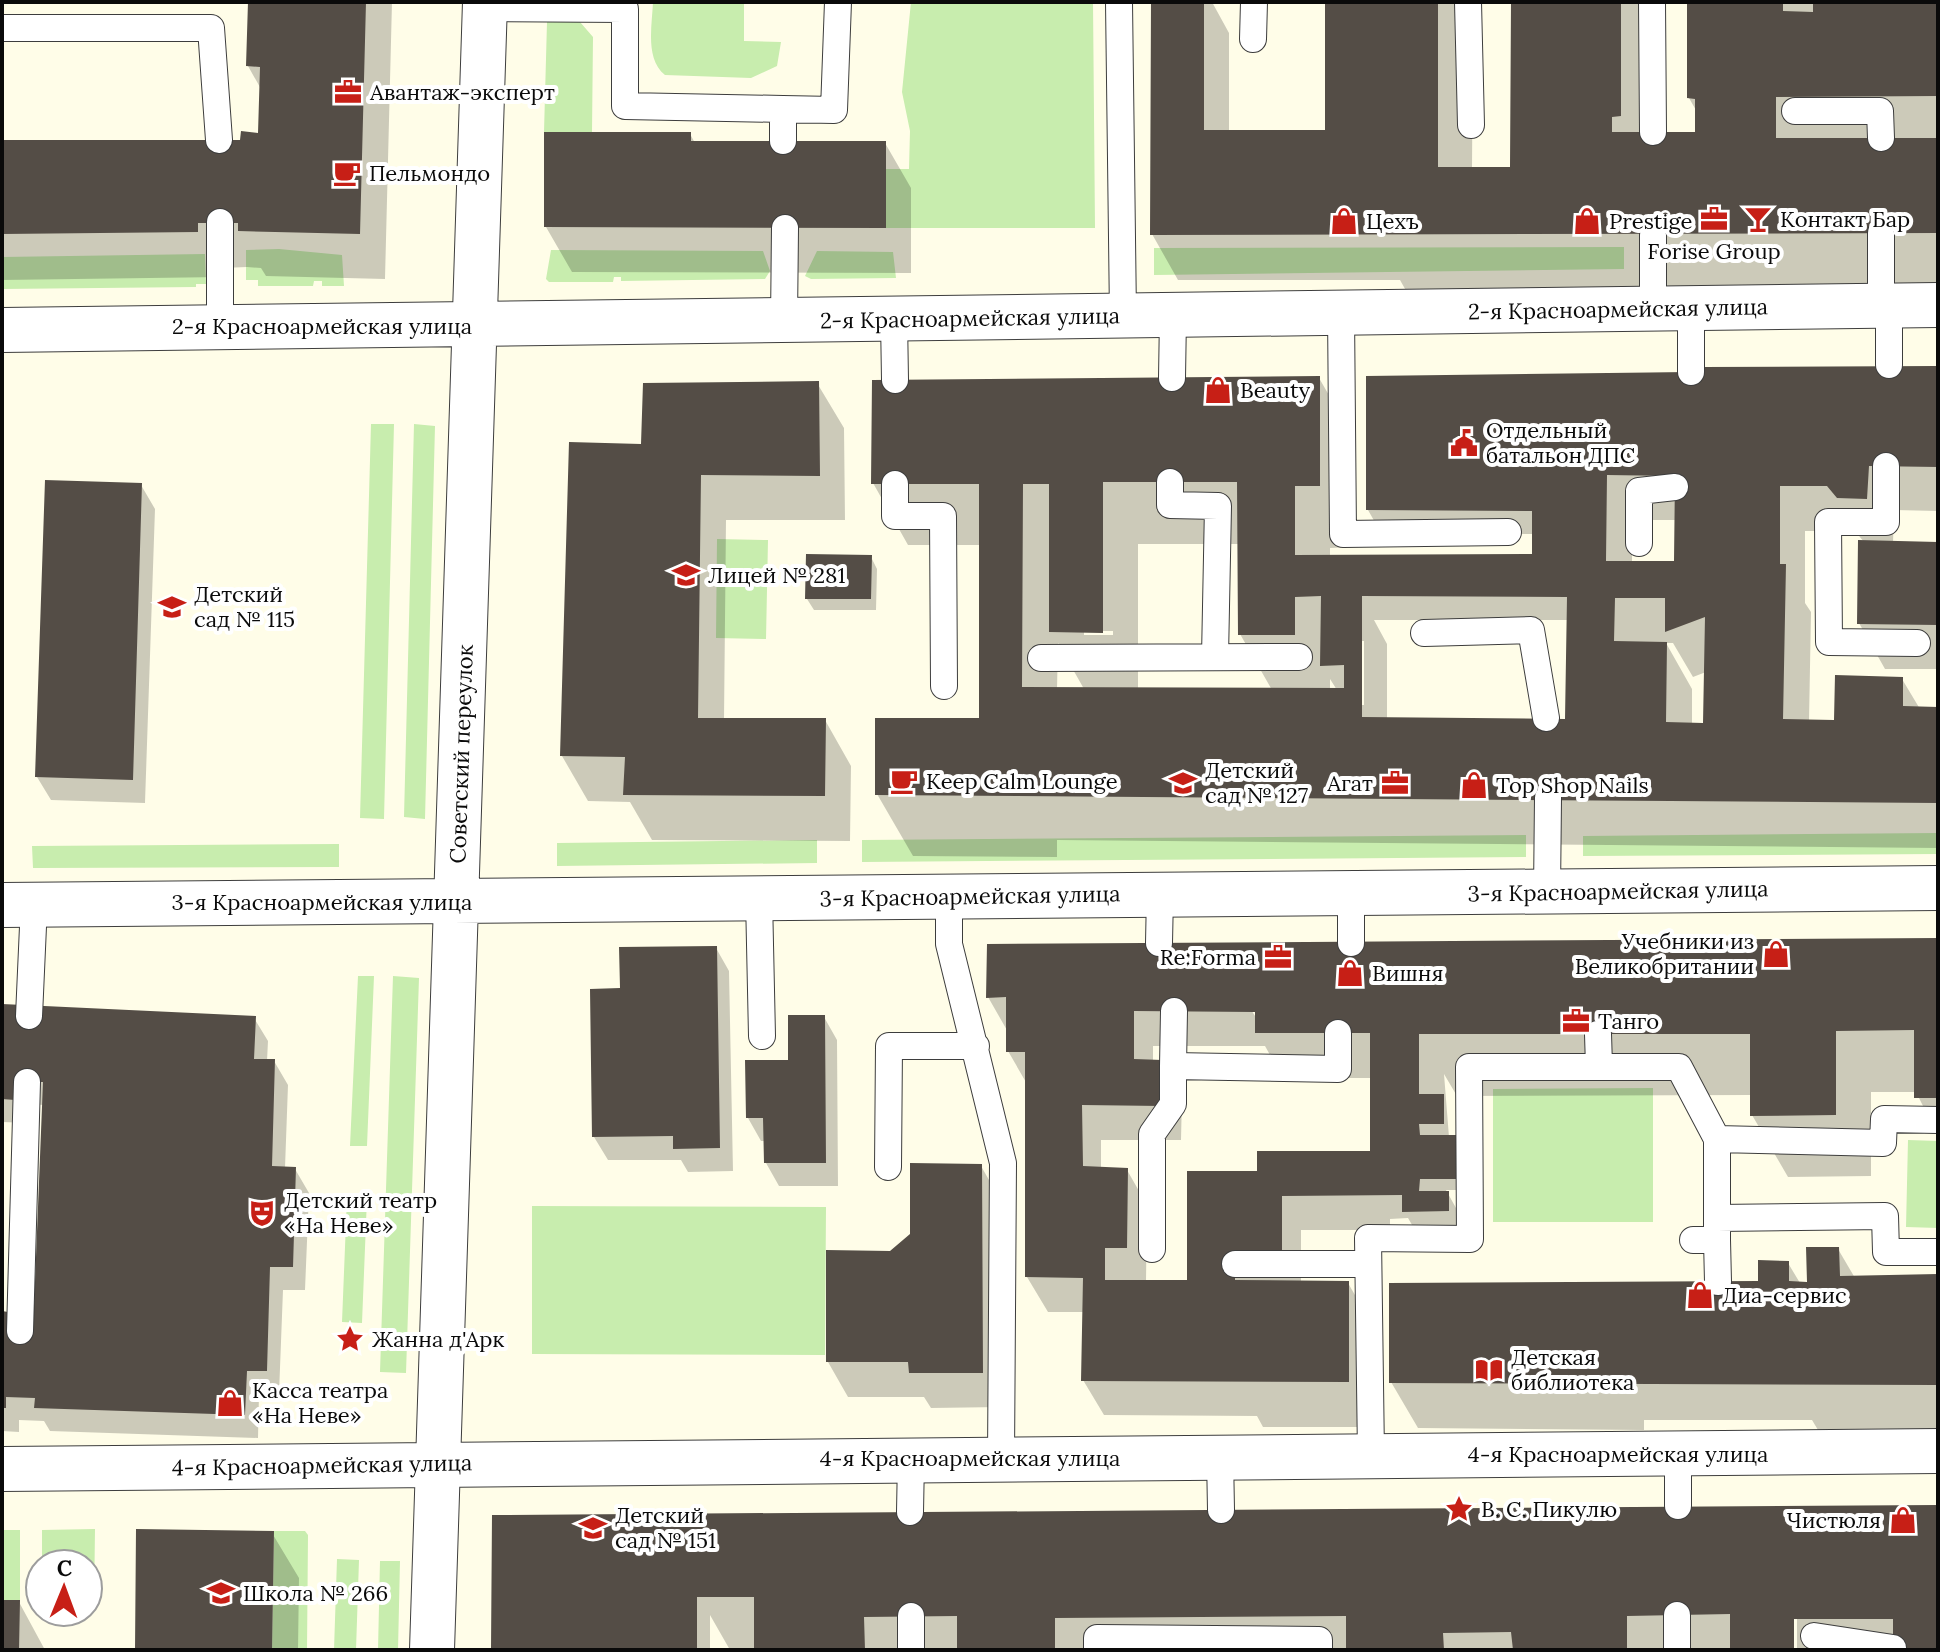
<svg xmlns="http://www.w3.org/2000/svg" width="1940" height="1652" font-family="Lora,serif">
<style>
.green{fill:#c8edae}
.shadow{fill:#0003;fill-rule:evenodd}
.building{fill:#544d46;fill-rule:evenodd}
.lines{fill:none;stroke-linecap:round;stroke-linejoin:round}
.lane-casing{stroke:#3d3d3d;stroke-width:28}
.street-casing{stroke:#3d3d3d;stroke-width:46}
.lane{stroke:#fff;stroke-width:26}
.street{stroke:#fff;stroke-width:44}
.labels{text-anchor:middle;stroke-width:8;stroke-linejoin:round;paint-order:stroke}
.poi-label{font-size:22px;fill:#0a0a0a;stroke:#fff;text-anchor:start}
.street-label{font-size:22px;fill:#0a0a0a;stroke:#fff}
</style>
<rect width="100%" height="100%" fill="#fffde8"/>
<!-- green -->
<path class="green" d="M653 2H744V41L781 42 777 66 751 78 665 75C645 59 652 26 653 2Z
M911 2H1093L1095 228H886V169H909L910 131 902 92Z
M547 22H580L593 37 592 132H544Z
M1624 247V269L1154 275V248Z
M279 249 342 255 344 286H322V281H314L313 286H258V280H246V250Z
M551 250 763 251 770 271 765 279 621 281V277H614L613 282H549L546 279Z
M817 251 893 252 896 278 811 279 805 276Z
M205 254 206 284H196V287L2 289V257Z
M371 424H394L384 819 360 818Z
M414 424 435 426 425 819 404 817Z
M717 539 768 540 766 639 716 638Z
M1938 833V854L1583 856V836Z
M1526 835V857L862 862V840Z
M817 840V863L557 866V843Z
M339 844V867L33 868 32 846Z
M358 976H374L367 1146H350Z
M393 976 419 978 406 1373 380 1372Z
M1653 1088V1222H1493V1089Z
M1908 1140 1938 1141V1228L1906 1227Z
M347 1197 367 1198 362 1323 342 1322Z
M532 1206 826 1207 825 1355 532 1354Z
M95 1529 94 1605H88V1564H42V1530Z
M2 1530H20V1600H2Z
M274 1531H305L308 1535 307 1650H272Z
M337 1559 359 1560 356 1650H334Z
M380 1561H400L398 1650H378Z"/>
<!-- shadow -->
<path class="shadow" d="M250 2H392L385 279 266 276 261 268 247 267 223 268V277L2 280V142H242L260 135 261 89 248 66Z
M1153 2H1212L1229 33V132H1327V2H1462L1473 21 1472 169H1512L1513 2H1656V134H1697V112L1689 98V2H1938V295L1409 296 1400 280H1178L1152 234Z
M690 134 695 143H885L911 188V273L572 272 546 227Z
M1938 368V511L1894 510 1893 543 1938 544V669H1885L1859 623 1864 542 1855 531H1805V603L1811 612 1809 722H1836L1902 679 1920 709H1938V848L1057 840V857L913 856 877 794 981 720V545H908L873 483 1319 378 1355 440V547L1330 548V557L1534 556V534L1381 533 1368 510V378ZM1632 520H1677L1676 563H1632ZM1138 544H1239L1240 634 1272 690 1138 689ZM1374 620H1569L1567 721 1387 719V644ZM1084 631H1113V635H1084ZM1360 641H1364V705H1360ZM1058 643 1084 689H1057ZM1666 643H1673L1693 677 1706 672 1705 725 1692 724V689ZM1330 679 1337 690H1330Z
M817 383 844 428 845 520H726L724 720H825L851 766 850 841 652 840 630 802 588 801 562 756 643 446Z
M141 485 155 509 145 803 51 800 37 777Z
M871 557 877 569 876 610H814L807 599Z
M1938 940V1136L1916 1092H1871V1176L1788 1177 1752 1115V1095L1457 1096 1444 1074 1449 1137 1463 1190H1446L1461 1217V1235H1418L1408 1218 1390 1219V1230H1301V1282L1348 1283 1374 1328V1427H1263L1257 1416 1104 1415 1083 1380 1084 1312H1048L1027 1277V1084L1008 1051V1032L988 997ZM1248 1005 1257 1011V1019ZM1153 1046H1265L1283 1078H1372V1153L1259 1173 1189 1282H1146L1147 1205 1127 1170 1101 1169V1140H1181L1182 1097 1153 1062Z
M716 948 729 971 733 1171 688 1172 681 1160H608L594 1137 622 990Z
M2 1006 254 1018 268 1041 267 1061H274L288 1085 285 1168 295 1169 309 1193 305 1290H283L279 1394H259L258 1438 50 1431 44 1421 19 1420V1432L2 1431V1313L35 1334 44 1105 28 1104V1123L2 1122Z
M824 1017 837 1040 838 1186H779L766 1163V1141H761L748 1118Z
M981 1166 1001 1201 1002 1407 931 1408 924 1397H848L828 1362 891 1253Z
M1838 1249 1855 1278 1938 1276V1430H1818L1812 1420H1644V1430L1418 1428 1391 1382 1760 1283 1788 1263 1800 1283 1809 1284Z
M1938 1507V1650H1797V1619L1792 1615 1793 1650H730L710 1615V1650H493L494 1517Z
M272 1533 299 1578 298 1650H137Z
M2 1602H19L45 1650H2Z"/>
<!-- building -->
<path class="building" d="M248 2H366L360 234 238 231V223H198V232L2 234V140H240L241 131 258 133 260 67 246 66Z
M1151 2H1204V130H1325V2H1438V167H1510L1511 2H1621V116L1612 117V132H1695V99L1687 98V2H1783V11L1813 12V2H1938V96L1776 97V138H1938V233L1150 235Z
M544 132H691V141H886V228L544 227Z
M1938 366V467L1869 466 1867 499 1837 498 1827 486H1780V564H1786L1783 719 1834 720 1835 675 1903 677V706L1938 707V803L875 795V718H979V484H871L872 380 1320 376V486H1295V555L1532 554V511L1366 510V376L1691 372 1704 367ZM1607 475 1675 476 1674 561H1606ZM1103 482H1237L1238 635H1295V597L1321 596 1320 666 1344 665V688L1022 687 1023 484H1049V632L1103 633ZM1362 596 1567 597 1565 719 1362 717ZM1615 598H1665V632L1705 617 1703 723 1666 722 1667 642 1614 641Z
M819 381 820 476 701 475 698 718H826L825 796 623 795 625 757 560 756 569 442 641 444 643 383Z
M45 480 142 483 133 780 35 777Z
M1858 540 1938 542V625L1857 624Z
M806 554 872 555 871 599H805Z
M1938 938V1098H1914V1030L1836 1031V1115L1750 1116V1034H1419V1094H1444V1124H1419L1420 1135H1458V1179H1420L1419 1191H1449V1211L1402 1212V1195L1282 1196V1250H1235V1280L1349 1281V1382L1081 1381 1083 1278 1025 1277V1052H1006V997L986 998 987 944ZM1134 1011 1255 1012V1033H1370V1151H1257V1171H1187V1280H1105V1248H1127L1128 1168 1083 1166 1082 1105 1162 1106V1060L1134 1059Z
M717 946 720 1148 673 1149V1136L592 1137 590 989 620 988 619 947Z
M2 1004 256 1016 254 1059H275L272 1166 296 1167 293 1267H270L267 1371H247L245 1415 34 1408 35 1398 6 1397V1408H2V1311L8 1312 7 1330 33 1332 43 1082H27L15 1100 2 1099Z
M788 1015H825L826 1163H764L763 1118H746L745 1060H788Z
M910 1163 982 1164 983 1373H909L908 1362H826V1250L890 1251 910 1234Z
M1806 1247H1839L1840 1276 1938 1274V1385L1389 1383V1283L1758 1281V1260L1789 1261V1281L1807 1282Z
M1938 1505V1650H1893V1619H1794V1650H1730V1614L1627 1616V1650H1513L1511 1632 1443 1633 1444 1650H1346V1616L1055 1618V1650H957V1616L864 1617 865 1650H754V1597H697V1650H491L492 1515Z
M136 1529 274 1531 272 1650H135Z
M2 1600H20L19 1650H2Z"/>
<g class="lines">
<!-- lane casing -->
<g class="lane-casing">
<path id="lane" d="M1119 2 1123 316
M1468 2 1471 125
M1652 2 1653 132
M485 8 625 9V106L783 109
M2 28H211L219 140
M1253 39 1254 2
M1795 111H1880L1881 138
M783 141V109L834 110 838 2
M220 222V326
M1881 306V233
M1889 306V365
M1653 307V235
M1691 307V372
M1341 313 1343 534 1508 532
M894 319 895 380
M784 321 785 228
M1172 378 1173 316
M1886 466V522H1828L1829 642 1917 643
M1170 482V505L1218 506 1215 657
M895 484V516H943L944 686
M1639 543V491L1675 487
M1424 633 1531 630 1546 718
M1041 658 1299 657
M1547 892 1548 798
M1351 893V943
M949 896V944L1003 1163 1001 1458
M759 898 762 1036
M1159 943 1160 894
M29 1016 34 904
M1598 1034 1599 1066
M1173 1066 1174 1011
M888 1167 889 1046H976
M1717 1218 1885 1216 1886 1252H1938
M1693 1240H1717V1139L1883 1143 1884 1119 1938 1120
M1717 1240 1718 1282
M1152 1249V1134L1173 1104V1066L1338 1069V1033
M1235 1264H1368
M20 1331 27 1082
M1371 1455 1368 1238 1470 1239 1469 1067H1679L1717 1139
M1220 1456 1221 1510
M1678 1506V1453
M910 1512 911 1459
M911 1616V1650
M1814 1636 1893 1648
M1097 1650V1638L1319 1640V1650
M1677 1650V1615"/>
</g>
<!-- street casing -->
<g class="street-casing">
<path id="street" d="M2 330 1938 305
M2 905 1938 888
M2 1469 1938 1451
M432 1650 485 2"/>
</g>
<!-- lane -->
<use href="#lane" class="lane"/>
<!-- street -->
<use href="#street" class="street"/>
</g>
<!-- icons -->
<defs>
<g id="office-bare" transform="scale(2.16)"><path d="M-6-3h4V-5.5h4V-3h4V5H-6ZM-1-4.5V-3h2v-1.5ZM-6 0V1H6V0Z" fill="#c71f16" stroke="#fff" stroke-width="2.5" paint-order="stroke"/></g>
<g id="cafe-bare" transform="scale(2.16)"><path d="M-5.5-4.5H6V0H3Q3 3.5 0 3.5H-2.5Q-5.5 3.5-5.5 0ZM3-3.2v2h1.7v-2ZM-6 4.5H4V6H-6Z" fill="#c71f16" stroke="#fff" stroke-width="2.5" paint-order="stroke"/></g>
<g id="bar-bare" transform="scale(2.16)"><path d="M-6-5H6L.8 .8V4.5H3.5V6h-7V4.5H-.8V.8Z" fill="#c71f16" stroke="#fff" stroke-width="2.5" paint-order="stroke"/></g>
<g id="shop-bare" transform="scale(2.16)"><path d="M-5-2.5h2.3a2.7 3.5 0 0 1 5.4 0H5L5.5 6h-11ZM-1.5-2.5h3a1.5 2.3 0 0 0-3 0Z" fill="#c71f16" stroke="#fff" stroke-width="2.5" paint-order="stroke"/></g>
<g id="civic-bare" transform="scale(2.16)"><path d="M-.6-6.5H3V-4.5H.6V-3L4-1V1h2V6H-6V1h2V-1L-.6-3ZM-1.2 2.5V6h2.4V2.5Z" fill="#c71f16" stroke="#fff" stroke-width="2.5" paint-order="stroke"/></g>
<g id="school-bare" transform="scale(2.16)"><path d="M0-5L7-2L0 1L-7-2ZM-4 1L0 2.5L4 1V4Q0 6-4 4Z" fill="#c71f16" stroke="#fff" stroke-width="2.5" paint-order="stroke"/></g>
<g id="theatre-bare" transform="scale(2.16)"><path d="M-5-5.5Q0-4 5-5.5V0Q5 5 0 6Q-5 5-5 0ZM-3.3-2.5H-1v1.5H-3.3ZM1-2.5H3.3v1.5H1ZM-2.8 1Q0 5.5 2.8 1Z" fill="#c71f16" stroke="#fff" stroke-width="2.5" paint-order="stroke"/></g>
<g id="sight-bare" transform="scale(2.16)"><path d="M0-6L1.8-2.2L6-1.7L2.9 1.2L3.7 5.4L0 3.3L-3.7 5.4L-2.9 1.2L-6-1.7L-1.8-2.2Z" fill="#c71f16" stroke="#fff" stroke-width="2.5" paint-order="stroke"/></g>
<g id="library-bare" transform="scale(2.16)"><path d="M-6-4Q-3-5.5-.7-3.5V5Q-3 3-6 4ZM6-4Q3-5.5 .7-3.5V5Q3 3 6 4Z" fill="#c71f16" stroke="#fff" stroke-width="2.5" paint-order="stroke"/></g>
</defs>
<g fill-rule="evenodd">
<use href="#office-bare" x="348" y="92"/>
<use href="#cafe-bare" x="347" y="173"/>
<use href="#office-bare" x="1714" y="219"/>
<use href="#bar-bare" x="1758" y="219"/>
<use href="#shop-bare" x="1344" y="221"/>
<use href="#shop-bare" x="1587" y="221"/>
<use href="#shop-bare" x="1218" y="390"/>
<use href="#civic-bare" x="1464" y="443"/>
<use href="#school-bare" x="686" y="575"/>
<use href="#school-bare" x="172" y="607"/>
<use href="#cafe-bare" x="904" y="781"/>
<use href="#school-bare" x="1183" y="783"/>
<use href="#office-bare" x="1395" y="783"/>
<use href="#shop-bare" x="1474" y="785"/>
<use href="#shop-bare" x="1776" y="954"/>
<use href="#office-bare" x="1278" y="957"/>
<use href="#shop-bare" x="1350" y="973"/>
<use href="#office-bare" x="1576" y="1021"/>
<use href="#theatre-bare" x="262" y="1213"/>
<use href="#shop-bare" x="1700" y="1295"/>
<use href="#sight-bare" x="350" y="1339"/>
<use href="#library-bare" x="1489" y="1370"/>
<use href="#shop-bare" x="230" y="1403"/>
<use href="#sight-bare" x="1459" y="1509"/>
<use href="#shop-bare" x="1903" y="1520"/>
<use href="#school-bare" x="593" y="1528"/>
<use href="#school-bare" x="221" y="1593"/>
</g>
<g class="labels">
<!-- poi labels -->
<g class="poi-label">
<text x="370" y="100">Авантаж-эксперт</text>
<text x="369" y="181">Пельмондо</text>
<text x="1780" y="227">Контакт Бар</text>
<text x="1366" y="229">Цехъ</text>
<text x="1609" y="229">Prestige</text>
<text x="1714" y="259" text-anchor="middle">Forise Group</text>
<text x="1240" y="398">Beauty</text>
<text x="1486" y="438">Отдельный<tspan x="1486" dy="25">батальон ДПС</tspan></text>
<text x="708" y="583">Лицей № 281</text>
<text x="194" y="602">Детский<tspan x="194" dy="25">сад № 115</tspan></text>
<text x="1205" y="778">Детский<tspan x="1205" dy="25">сад № 127</tspan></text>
<text x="926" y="789">Keep Calm Lounge</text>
<text x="1373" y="791" text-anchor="end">Агат</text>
<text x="1496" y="793">Top Shop Nails</text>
<text x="1754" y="949" text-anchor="end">Учебники из<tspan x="1754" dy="25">Великобритании</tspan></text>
<text x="1256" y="965" text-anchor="end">Re:Forma</text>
<text x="1372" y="981">Вишня</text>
<text x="1598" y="1029">Танго</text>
<text x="284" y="1208">Детский театр<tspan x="284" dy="25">«На Неве»</tspan></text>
<text x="1722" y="1303">Диа-сервис</text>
<text x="372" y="1347">Жанна д'Арк</text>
<text x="1511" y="1365">Детская<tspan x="1511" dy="25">библиотека</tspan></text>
<text x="252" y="1398">Касса театра<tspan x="252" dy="25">«На Неве»</tspan></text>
<text x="1481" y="1517">В. С. Пикулю</text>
<text x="615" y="1523">Детский<tspan x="615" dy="25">сад № 151</tspan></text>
<text x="1881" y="1528" text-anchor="end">Чистюля</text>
<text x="243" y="1601">Школа № 266</text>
</g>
<!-- street labels -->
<g class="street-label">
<text transform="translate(1618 309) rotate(-1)" y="8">2-я Красноармейская улица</text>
<text transform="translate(970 318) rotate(-1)" y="8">2-я Красноармейская улица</text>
<text x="322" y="334">2-я Красноармейская улица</text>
<text transform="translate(461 754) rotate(-88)" y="8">Советский переулок</text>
<text transform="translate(1618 891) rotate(-1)" y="8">3-я Красноармейская улица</text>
<text transform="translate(970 896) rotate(-1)" y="8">3-я Красноармейская улица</text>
<text x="322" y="910">3-я Красноармейская улица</text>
<text x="1618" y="1462">4-я Красноармейская улица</text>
<text x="970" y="1466">4-я Красноармейская улица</text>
<text transform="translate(322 1465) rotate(-1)" y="8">4-я Красноармейская улица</text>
</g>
</g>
<!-- border -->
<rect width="1940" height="1652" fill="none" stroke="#0a0a0a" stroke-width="8"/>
<!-- north arrow -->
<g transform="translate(64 1588) rotate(1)"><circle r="38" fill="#ffffff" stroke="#9d9d9d" stroke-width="2"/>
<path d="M0-6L14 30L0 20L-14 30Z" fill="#c71f16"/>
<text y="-12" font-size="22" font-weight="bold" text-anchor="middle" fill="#0a0a0a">С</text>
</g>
</svg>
